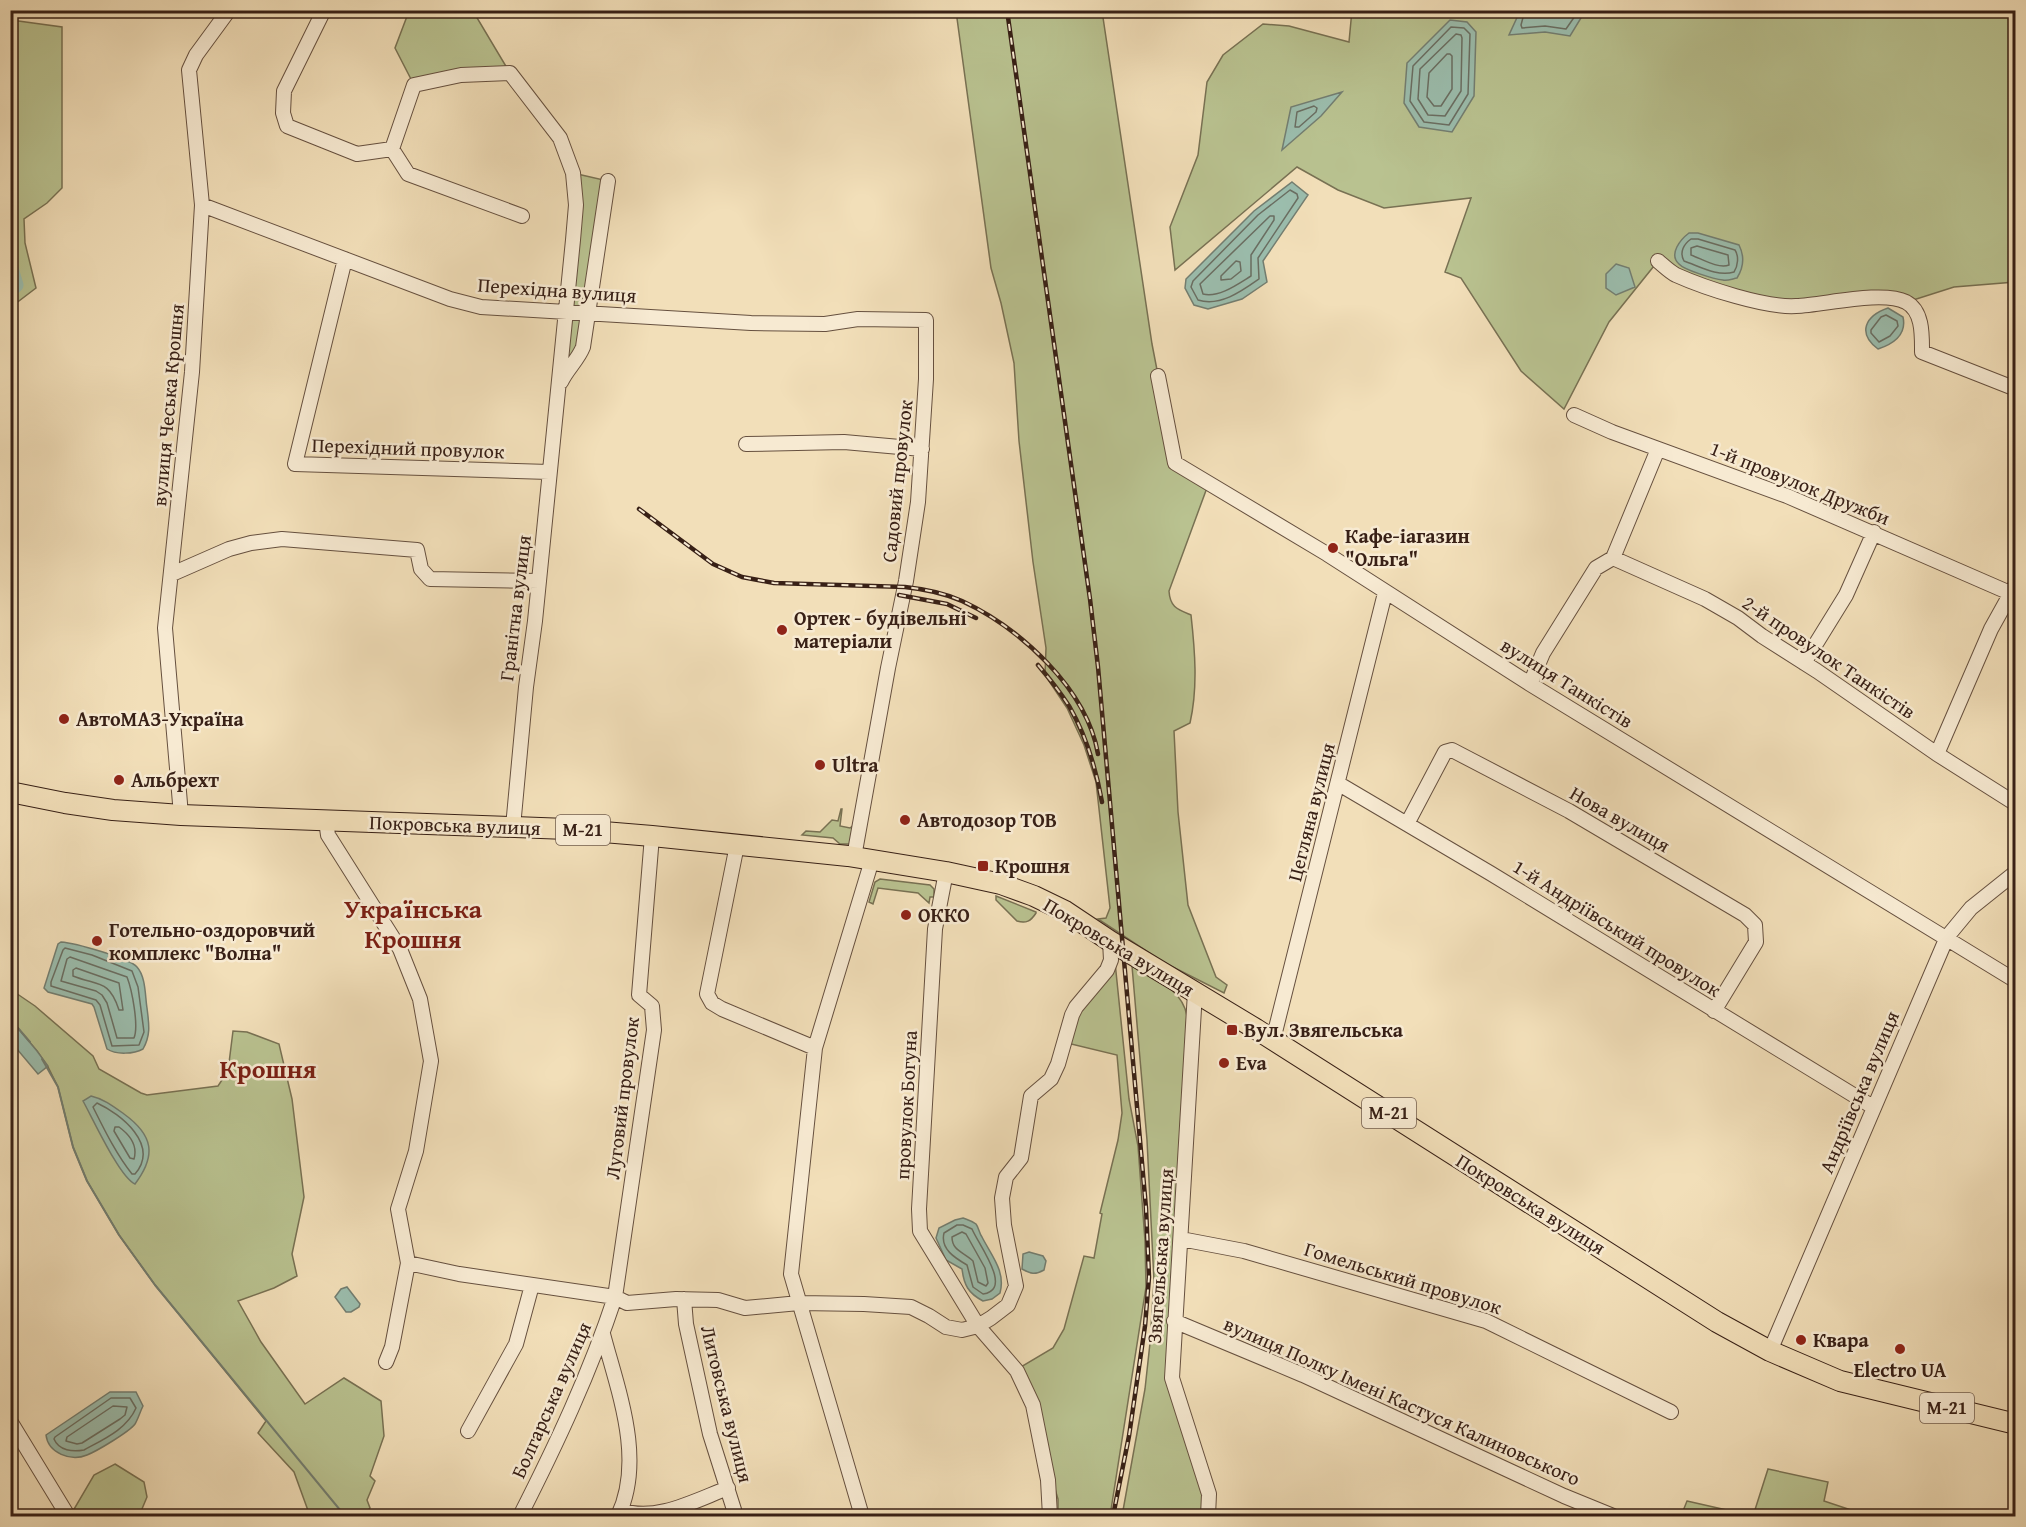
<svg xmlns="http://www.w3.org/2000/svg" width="2026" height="1527" font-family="'Gentium Book Plus',serif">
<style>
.green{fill:#b9c290;stroke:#787153;stroke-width:1.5}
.water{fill:#9bbdad;stroke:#737e71;stroke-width:1.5}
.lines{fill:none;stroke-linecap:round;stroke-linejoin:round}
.shore{stroke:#6a6e62;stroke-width:1.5}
.stream{stroke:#737e71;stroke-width:2}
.river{stroke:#9bbdad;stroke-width:15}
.minor-casing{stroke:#66503f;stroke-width:16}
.highway-casing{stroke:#382016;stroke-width:22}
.minor{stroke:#f7ead2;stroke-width:14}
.highway{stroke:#f2dfb9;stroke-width:20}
.rail-casing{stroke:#382016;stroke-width:4.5}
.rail{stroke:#f7ead2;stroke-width:2;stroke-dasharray:7;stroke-linecap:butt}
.poi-dot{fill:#8f2418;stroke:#f7ead2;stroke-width:2}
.labels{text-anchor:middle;stroke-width:5;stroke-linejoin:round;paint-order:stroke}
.shield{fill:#f7ead2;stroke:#715d4e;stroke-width:1.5}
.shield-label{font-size:18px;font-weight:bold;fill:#382016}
.street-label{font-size:20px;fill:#382016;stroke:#f7ead2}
.poi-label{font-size:20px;font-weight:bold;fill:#382016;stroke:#f7ead2;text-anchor:start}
.district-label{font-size:26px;font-weight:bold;fill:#7a1f14;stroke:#f7ead2}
</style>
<rect width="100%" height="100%" fill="#f2dfb9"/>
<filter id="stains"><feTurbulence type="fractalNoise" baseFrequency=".00333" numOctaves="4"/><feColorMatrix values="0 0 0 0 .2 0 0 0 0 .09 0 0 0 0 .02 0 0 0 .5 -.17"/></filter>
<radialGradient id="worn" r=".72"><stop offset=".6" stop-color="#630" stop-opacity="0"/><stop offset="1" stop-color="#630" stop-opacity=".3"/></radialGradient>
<!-- green -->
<path class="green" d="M1352 10 2015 11V282L1954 287 1907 302 1856 300H1754L1658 261 1609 322 1564 409 1521 371 1461 278 1445 272 1471 198 1384 208 1338 190 1297 167 1175 270 1170 227 1198 155 1207 82 1223 55 1263 24 1289 26 1349 42Z
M409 11H473L510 73 414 85 395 48Z
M956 11H1102L1152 344 1175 463 1208 485 1169 591C1170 607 1177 609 1191 615 1195 651 1198 688 1190 723L1174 731 1178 812 1188 905 1216 977 1227 985 1224 993 1163 962 1098 919 1106 918 1110 908 1096 782 1084 745 1067 708 1045 675 1046 648 1033 562 1019 441 1014 363 1001 303 991 268Z
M11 20 62 27V188L47 203 24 219 25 243 36 288 11 307V291L16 285 10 278Z
M573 173 608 181 583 347 560 367Z
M841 809H842L840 826 850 828 855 824 850 844H840L833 838 802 835 806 831 820 832 832 820 838 821Z
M880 879 930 885 934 889V897H930L929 903 918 893 878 888 873 904 869 902 875 882Z
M996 896 1036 912V913C1031 921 1026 924 1017 921L996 900Z
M1115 962 1129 1099 1138 1146 1145 1241 1146 1287 1110 1516H1058V1499L1019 1368 1053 1348 1064 1329 1084 1256 1094 1258 1102 1214 1100 1213 1118 1140 1122 1113 1117 1055 1067 1043 1080 1008Z
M1132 966C1154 979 1182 988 1187 1016L1167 1349 1199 1471 1206 1516H1180L1155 1511 1146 1516H1122L1145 1389 1150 1343 1154 1281 1147 1140Z
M10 989 35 1006 93 1056 99 1069 141 1093 147 1095 218 1086 228 1071 233 1031 247 1032 279 1044 292 1099 304 1197 292 1254 297 1276 274 1288 238 1301 261 1342 305 1404 344 1378 381 1401 384 1436 370 1476 375 1481 367 1500 370 1508 364 1516H310L294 1472 258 1433 266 1421 155 1285 119 1235 87 1181 73 1147 58 1087 48 1067 37 1051 11 1020Z
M115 1464 144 1482 147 1497 139 1516H70L94 1475Z
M1768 1469 1828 1482 1824 1501 1869 1516H1753Z
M1687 1501 1753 1516H1681Z"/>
<!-- water -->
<path class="water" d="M1520 11H1519H1582L1581 18 1570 36 1545 32 1509 35Z
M1450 20 1467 22 1476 32 1474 96 1452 132 1419 127 1404 103 1407 63Z
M1342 92 1321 116 1282 150 1291 107Z
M1292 182 1308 195 1263 261 1267 282 1242 299 1208 309 1194 305 1185 288 1186 279 1254 211Z
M1689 233H1698L1739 245C1745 257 1744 267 1737 278 1732 279 1727 281 1723 280 1714 279 1684 270 1679 264 1668 254 1681 239 1689 233Z
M1616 264 1629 268 1635 287 1616 295 1606 288V274Z
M1888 308 1903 317C1907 335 1893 344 1878 349 1857 333 1865 316 1888 308Z
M61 942C75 943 129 958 137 967 146 977 145 996 147 1008 149 1024 151 1035 143 1049 134 1054 116 1055 107 1049L94 1007 92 1004 48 992 44 988 58 944Z
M11 1020 37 1051 48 1066 38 1074 11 1042Z
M91 1096C104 1099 113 1106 124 1114 153 1135 157 1155 135 1184 120 1178 93 1119 83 1101Z
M963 1218C968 1220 972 1221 976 1224 979 1228 979 1233 982 1237 991 1255 1006 1271 1000 1293L992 1299 983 1301C968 1293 964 1285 962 1269L946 1260 936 1238 939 1228 955 1220Z
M1029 1252 1043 1256 1046 1261 1044 1270C1035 1275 1031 1274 1022 1269L1023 1254Z
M347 1287 360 1304 359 1307 351 1312H346L335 1297 341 1289Z
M110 1392H136L143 1406C140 1412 138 1419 135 1424 129 1432 97 1451 87 1455 71 1462 48 1453 46 1435Z"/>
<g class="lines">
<!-- shore -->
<path class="shore" d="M1525 10 1521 25 1522 28 1545 26 1566 29 1575 16 1576 10
M1451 27 1464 28 1470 34 1468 94 1449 125 1424 122 1410 101 1413 66Z
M1456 34 1461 35 1462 38 1461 91 1445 116 1428 115 1418 99 1420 69Z
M1447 54H1450L1452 56V89L1441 106H1434L1427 97 1429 73Z
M1314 106 1317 108 1316 112 1299 127H1295L1297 112Z
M1290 190 1297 194 1298 198 1258 258 1259 279C1242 291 1220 307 1198 300L1191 287 1193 281 1258 215Z
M1270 216H1274V220L1251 255V276C1238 284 1219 298 1203 294L1200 284Z
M1691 239H1698L1735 250C1739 256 1738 266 1734 272 1717 277 1699 266 1684 261 1679 252 1684 244 1691 239Z
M1697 246 1728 255 1729 265C1718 269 1702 259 1691 255V248Z
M1236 261 1240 262 1241 271 1231 279 1221 280V276Z
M1886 315 1897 321 1898 326 1890 336 1879 342 1871 333V330L1881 317Z
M65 948 92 955 132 971 138 987 144 1032 139 1045 112 1046 100 1005 96 1000 51 986V982L63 950Z
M70 957 127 977C132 990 139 1026 134 1038H117L107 1003 102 995 96 991 61 981 67 959Z
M76 968 119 983 123 1010H119C109 979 98 986 73 976V970Z
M97 1103C121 1114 160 1145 135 1174H132C116 1154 104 1129 93 1107Z
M115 1127H119C130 1135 138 1145 134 1159L130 1158 114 1131Z
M957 1225H963L972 1229C978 1244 1014 1290 983 1294L973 1287 967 1265C955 1258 940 1249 944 1233Z
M962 1232 966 1234 985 1268 988 1283 986 1286 978 1282 973 1261C964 1252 952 1251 952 1237Z
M111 1398H130L136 1408C127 1429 104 1439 84 1450 73 1452 59 1451 54 1439L55 1437Z
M113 1406 127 1407 125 1415 120 1419 82 1443 77 1444 66 1441 67 1437Z"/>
<!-- stream -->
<path class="stream" d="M18 1028 30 1042
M42 1059 58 1087 73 1147 87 1181 119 1235 155 1285 345 1516"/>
<!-- river -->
<path class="river" d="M10 265 16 285 10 291"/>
<!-- minor casing -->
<g class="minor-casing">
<path id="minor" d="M324 10 284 91 283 113 287 126 357 154 392 149 408 174 522 216
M392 149 414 85 461 75 510 73 560 138 573 173 576 205 573 240 535 621 526 687 513 827
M202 205 450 299 481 307 751 323 825 324 858 319 926 320V379L918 502 906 581 888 668 854 857
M345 259 295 464 549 472
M1658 261C1664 266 1670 272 1676 275 1705 288 1766 308 1796 306 1824 305 1882 290 1906 302 1923 311 1922 335 1922 352L2016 389
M1158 376 1175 463 1327 554 1530 684 2016 981
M561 382C567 369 578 360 583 347L608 181
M1574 415 1612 432 1787 496 2010 593
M746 444 844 442 922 449
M1613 558 1705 599 1738 618 1762 636 1817 671 1937 754 2016 804
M172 574 229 549 251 543 282 539 417 550 421 569 430 579 539 581
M1804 663 1846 595 1874 532
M1530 684 1543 653 1596 568 1613 558 1658 449
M1937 754 1991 629 2016 584
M1339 784 1490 873 1873 1107
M181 815 165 628 192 372 202 205 189 70 196 55 229 10
M326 821 328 835 400 949 420 999 431 1061 416 1151 398 1209 408 1263 392 1347 386 1362
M1407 824 1445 752 1452 750 1569 811 1745 915 1755 925 1756 942 1714 1011
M737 845 707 994 712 1003 722 1009 815 1048
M946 872 935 929 919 1209 920 1231 978 1326 1017 1371 1033 1405 1048 1480 1050 1516
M1195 992 1172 1378 1209 1494 1208 1516
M1273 1040 1385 593
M1181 1239 1244 1251 1486 1321 1671 1412
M408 1263 459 1274 615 1297 627 1303 676 1299 718 1300 745 1308 799 1303 864 1304 911 1307 929 1316 946 1327 962 1330 978 1326 991 1318 1008 1305 1016 1286 1004 1225 1002 1198 1006 1177 1021 1158 1031 1096 1051 1079 1058 1064 1072 1015 1076 1007 1107 970 1111 960 1110 941
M684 1299 686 1324 710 1434 736 1516
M1174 1321 1303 1375 1564 1496 1613 1516
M603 1334C618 1391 645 1459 618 1516
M1770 1351 1947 937 1971 908 2016 872
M10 1421 68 1516
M468 1431 516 1344 532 1285
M621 1510C655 1523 696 1500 728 1488
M520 1516C556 1445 590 1373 615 1297L654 1030 652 1006 639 995 652 836
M862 1516 791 1274 815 1048 872 860"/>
</g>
<!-- highway casing -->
<g class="highway-casing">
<path id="highway" d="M10 792 65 803 113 810 181 815 567 829 652 836 848 856 946 872 1001 884 1034 896 1065 911 1110 941 1256 1029 1717 1322 1770 1351 1840 1381 2016 1424"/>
</g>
<!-- minor -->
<use href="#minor" class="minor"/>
<!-- highway -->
<use href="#highway" class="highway"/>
<!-- rail casing -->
<g class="rail-casing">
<path id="rail" d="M1007 10 1090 599 1098 667 1146 1208 1149 1277 1145 1326 1129 1436 1113 1516
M639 509 713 564 742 577 774 583 905 587C924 589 944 593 962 601 1020 628 1087 689 1098 754
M899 595 947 604 976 618
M1038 665C1049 678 1060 692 1069 706 1086 735 1096 769 1102 802"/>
</g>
<!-- rail -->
<use href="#rail" class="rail"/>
</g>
<!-- markers -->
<g class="poi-dot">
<circle cx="1333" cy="548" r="6"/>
<circle cx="782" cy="630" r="6"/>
<circle cx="64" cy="719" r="6"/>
<circle cx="820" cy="765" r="6"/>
<circle cx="119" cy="780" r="6"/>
<circle cx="905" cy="820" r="6"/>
<rect x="977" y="860" width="12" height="12" rx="3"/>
<circle cx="906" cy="915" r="6"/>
<circle cx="97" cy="941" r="6"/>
<rect x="1226" y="1024" width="12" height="12" rx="3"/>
<circle cx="1224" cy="1063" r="6"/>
<circle cx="1801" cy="1340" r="6"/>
<circle cx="1900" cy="1349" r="6"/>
</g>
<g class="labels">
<!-- shield labels -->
<g class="shield">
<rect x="556" y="815" width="54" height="30" rx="4.5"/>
<rect x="1362" y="1098" width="54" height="30" rx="4.5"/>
<rect x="1920" y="1393" width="54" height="30" rx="4.5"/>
</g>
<g class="shield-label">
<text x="583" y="836">М-21</text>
<text x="1389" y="1119">М-21</text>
<text x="1947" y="1414">М-21</text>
</g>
<!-- street labels -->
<g class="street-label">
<text transform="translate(557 290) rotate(4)" y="7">Перехідна вулиця</text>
<text transform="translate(168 405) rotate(-85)" y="7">вулиця Чеська Крошня</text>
<text transform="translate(408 448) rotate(2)" y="7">Перехідний провулок</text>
<text transform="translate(897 481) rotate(-84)" y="7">Садовий провулок</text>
<text transform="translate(1800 483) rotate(22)" y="7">1-й провулок Дружби</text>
<text transform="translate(515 608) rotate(-83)" y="7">Гранітна вулиця</text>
<text transform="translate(1829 657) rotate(34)" y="7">2-й провулок Танкістів</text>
<text transform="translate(1567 683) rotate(32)" y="7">вулиця Танкістів</text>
<text transform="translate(1311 812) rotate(-76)" y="7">Цегляна вулиця</text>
<text transform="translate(1620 819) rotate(30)" y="7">Нова вулиця</text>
<text transform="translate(455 825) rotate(2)" y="7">Покровська вулиця</text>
<text transform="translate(1617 928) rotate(32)" y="7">1-й Андріївський провулок</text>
<text transform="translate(1119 947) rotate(31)" y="7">Покровська вулиця</text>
<text transform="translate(1859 1092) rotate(-67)" y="7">Андріївська вулиця</text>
<text transform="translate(622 1098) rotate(-83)" y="7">Луговий провулок</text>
<text transform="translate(906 1105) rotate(-87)" y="7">провулок Богуна</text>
<text transform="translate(1531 1204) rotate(32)" y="7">Покровська вулиця</text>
<text transform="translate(1160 1256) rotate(-86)" y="7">Звягельська вулиця</text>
<text transform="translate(1403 1278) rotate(17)" y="7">Гомельський провулок</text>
<text transform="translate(551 1400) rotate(-66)" y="7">Болгарська вулиця</text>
<text transform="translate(1402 1401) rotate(24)" y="7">вулиця Полку Імені Кастуся Калиновського</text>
<text transform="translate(727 1404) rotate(76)" y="7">Литовська вулиця</text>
</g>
<!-- poi labels -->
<g class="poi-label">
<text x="1345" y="543">Кафе-іагазин<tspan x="1345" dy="23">"Ольга"</tspan></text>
<text x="794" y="625">Ортек - будівельні<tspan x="794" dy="23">матеріали</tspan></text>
<text x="76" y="726">АвтоМАЗ-Україна</text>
<text x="832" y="772">Ultra</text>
<text x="131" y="787">Альбрехт</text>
<text x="917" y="827">Автодозор ТОВ</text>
<text x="995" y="873">Крошня</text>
<text x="918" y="922">ОККО</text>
<text x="109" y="937">Готельно-оздоровчий<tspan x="109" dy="23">комплекс "Волна"</tspan></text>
<text x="1244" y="1037">Вул. Звягельська</text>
<text x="1236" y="1070">Eva</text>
<text x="1813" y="1347">Квара</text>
<text x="1900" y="1377" text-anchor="middle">Electro UA</text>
</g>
<!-- district labels -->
<g class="district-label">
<text x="413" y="918">Українська<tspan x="413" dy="30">Крошня</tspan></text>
<text x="268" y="1078">Крошня</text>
</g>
</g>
<!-- margin -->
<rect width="2026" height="1527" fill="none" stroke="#f2dfb9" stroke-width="36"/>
<rect x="12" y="12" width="2002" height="1503" fill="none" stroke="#382016" stroke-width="3"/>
<rect x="18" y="18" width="1990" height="1491" fill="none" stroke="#382016" stroke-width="1.5"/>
<rect width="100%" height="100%" filter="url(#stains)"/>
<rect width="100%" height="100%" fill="url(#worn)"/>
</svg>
